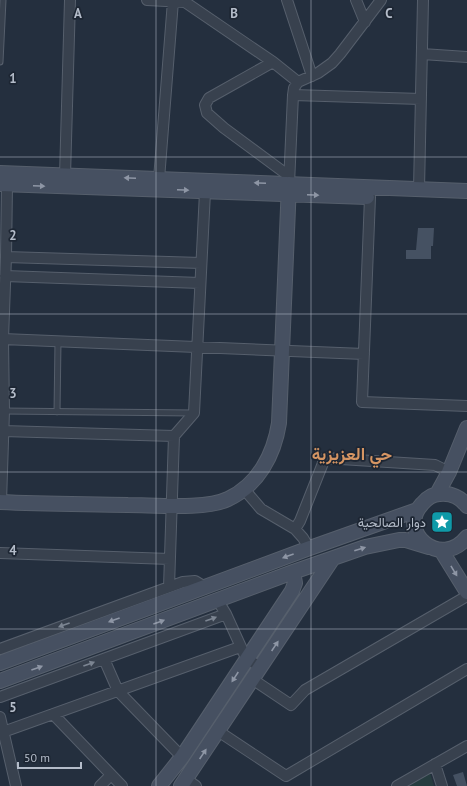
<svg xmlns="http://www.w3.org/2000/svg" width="467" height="786" font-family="'PT Sans',Vazirmatn,sans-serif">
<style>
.green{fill:#263c3f}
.building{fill:#455162}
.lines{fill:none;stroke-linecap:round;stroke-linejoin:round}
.lane-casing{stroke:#565f6c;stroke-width:7}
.street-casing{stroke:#565f6c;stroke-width:12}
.secondary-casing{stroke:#565f6c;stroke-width:16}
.lane{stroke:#38414e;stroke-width:5}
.street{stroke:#38414e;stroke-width:10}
.secondary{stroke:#465061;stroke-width:14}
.oneway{fill:#8e96a5}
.oneway2{fill:#7c8592}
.grid{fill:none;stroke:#b4bcc9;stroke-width:1;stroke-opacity:0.55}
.labels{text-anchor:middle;stroke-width:3.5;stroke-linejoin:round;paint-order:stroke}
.poi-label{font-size:13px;fill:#b4bcc9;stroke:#1d2633;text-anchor:end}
.district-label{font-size:17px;font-weight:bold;fill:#d59563;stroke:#1d2633}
.grid-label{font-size:13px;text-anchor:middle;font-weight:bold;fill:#b4bcc9;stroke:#1d2633;stroke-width:3.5;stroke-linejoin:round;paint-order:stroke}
</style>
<rect width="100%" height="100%" fill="#242f3e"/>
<!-- green -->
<path class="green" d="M430 773 434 786H409Z"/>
<!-- building -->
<path class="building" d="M418 228H434L433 246H431V259H406V250H416Z
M463 772 467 786H457L453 775Z"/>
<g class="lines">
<!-- lane casing -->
<g class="lane-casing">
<path id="lane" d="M0 62 3 0
M4 411 193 413
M57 412 58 342"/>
</g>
<!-- street casing -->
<g class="street-casing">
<path id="street" d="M147 0 185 2 273 62 298 82
M287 0 312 76
M356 0 365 22
M422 54 467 57
M273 62 209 98 205 105 207 113 224 128 289 176
M293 95 421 99
M65 176 70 0
M159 179 173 1
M289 184 293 95 294 88 298 82 318 73 332 63 340 54 381 0
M419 189 423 0
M370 197 362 402 467 406
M6 257 201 263
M5 276 200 283
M3 339 364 354
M3 431 174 436
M244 489 261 509 295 529 303 538 309 548
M1 502 4 411 3 339 6 257 7 185
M295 529 300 521 325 458 435 465 449 472
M0 553 170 559
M169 587 174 436 194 413 205 192
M218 601 226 614 246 658 260 667
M0 649 183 582 195 581 205 587
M104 659 118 691 182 757
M252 679 291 705 305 690 467 596
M0 697 226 614
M53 714 122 786
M0 717 16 786
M218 731 286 776 467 669
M0 733 240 647
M435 764 442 786
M186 779 196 786
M100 786 111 775
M397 786 467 746"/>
</g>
<!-- secondary casing -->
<g class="secondary-casing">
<path id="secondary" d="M0 173 467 191
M0 184 367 197
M437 494 449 472 467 428
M0 502C43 504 86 504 128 505 154 505 206 510 228 499 258 485 274 455 279 423L289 184
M467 506C461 498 451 493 440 494 433 494 427 498 422 504 396 532 441 570 467 537
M441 550 467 592
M0 663 307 549 417 510
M0 681 293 572 365 547 399 540H406L429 547
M159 786 182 757 292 591 295 583 293 572
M181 786 333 558"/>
</g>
<!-- lane -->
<use href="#lane" class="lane"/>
<!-- street -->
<use href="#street" class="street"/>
<!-- secondary -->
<use href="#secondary" class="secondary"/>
</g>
<!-- one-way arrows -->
<defs><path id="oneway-solid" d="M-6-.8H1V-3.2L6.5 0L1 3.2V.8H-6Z"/></defs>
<g class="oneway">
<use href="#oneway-solid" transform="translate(130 178) rotate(-178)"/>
<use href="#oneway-solid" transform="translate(260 183) rotate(-178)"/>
<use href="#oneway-solid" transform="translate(39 186) rotate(2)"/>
<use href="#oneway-solid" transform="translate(183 190) rotate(3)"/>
<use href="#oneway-solid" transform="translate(313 195) rotate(2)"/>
<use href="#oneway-solid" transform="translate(360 549) rotate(-18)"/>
<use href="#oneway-solid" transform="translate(288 556) rotate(160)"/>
<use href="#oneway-solid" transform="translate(454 571) rotate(59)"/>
<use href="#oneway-solid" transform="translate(114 620) rotate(160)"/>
<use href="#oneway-solid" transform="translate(159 622) rotate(-20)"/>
<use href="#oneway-solid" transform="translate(275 646) rotate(-56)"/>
<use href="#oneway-solid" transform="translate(37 668) rotate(-20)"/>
<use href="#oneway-solid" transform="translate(235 677) rotate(123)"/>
<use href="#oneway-solid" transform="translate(203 754) rotate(-56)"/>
</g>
<g class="oneway2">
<use href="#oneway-solid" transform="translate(211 619) rotate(-20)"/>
<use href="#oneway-solid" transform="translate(64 625) rotate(160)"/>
<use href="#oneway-solid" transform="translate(89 664) rotate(-20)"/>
</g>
<!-- grid -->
<path class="grid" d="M156 0V786M311 0V786M0 157H467M0 314H467M0 472H467M0 629H467"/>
<!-- icons -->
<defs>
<g id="sight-square" transform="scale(1.15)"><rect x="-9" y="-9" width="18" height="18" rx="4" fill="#0f9aa8" stroke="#1d2633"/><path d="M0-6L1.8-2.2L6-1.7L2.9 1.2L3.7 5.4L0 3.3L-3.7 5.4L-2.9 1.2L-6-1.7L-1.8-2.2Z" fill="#fff"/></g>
</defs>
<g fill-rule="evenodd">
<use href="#sight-square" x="442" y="522"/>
</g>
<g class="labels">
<!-- poi labels -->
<g class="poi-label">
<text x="426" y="527">دوار الصالحية</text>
</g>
<!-- district labels -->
<g class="district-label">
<text x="352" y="460">حي العزيزية</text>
</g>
</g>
<g class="grid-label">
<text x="78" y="18">A</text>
<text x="234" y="18">B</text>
<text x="389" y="18">C</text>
<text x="13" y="83">1</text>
<text x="13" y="240">2</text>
<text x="13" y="398">3</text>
<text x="13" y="555">4</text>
<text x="13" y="712">5</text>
</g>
<!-- scale -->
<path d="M18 762v6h63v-6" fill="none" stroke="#b4bcc9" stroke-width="2"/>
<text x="24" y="762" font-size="12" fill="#b4bcc9" stroke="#1d2633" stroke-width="3" paint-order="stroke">50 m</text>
</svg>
